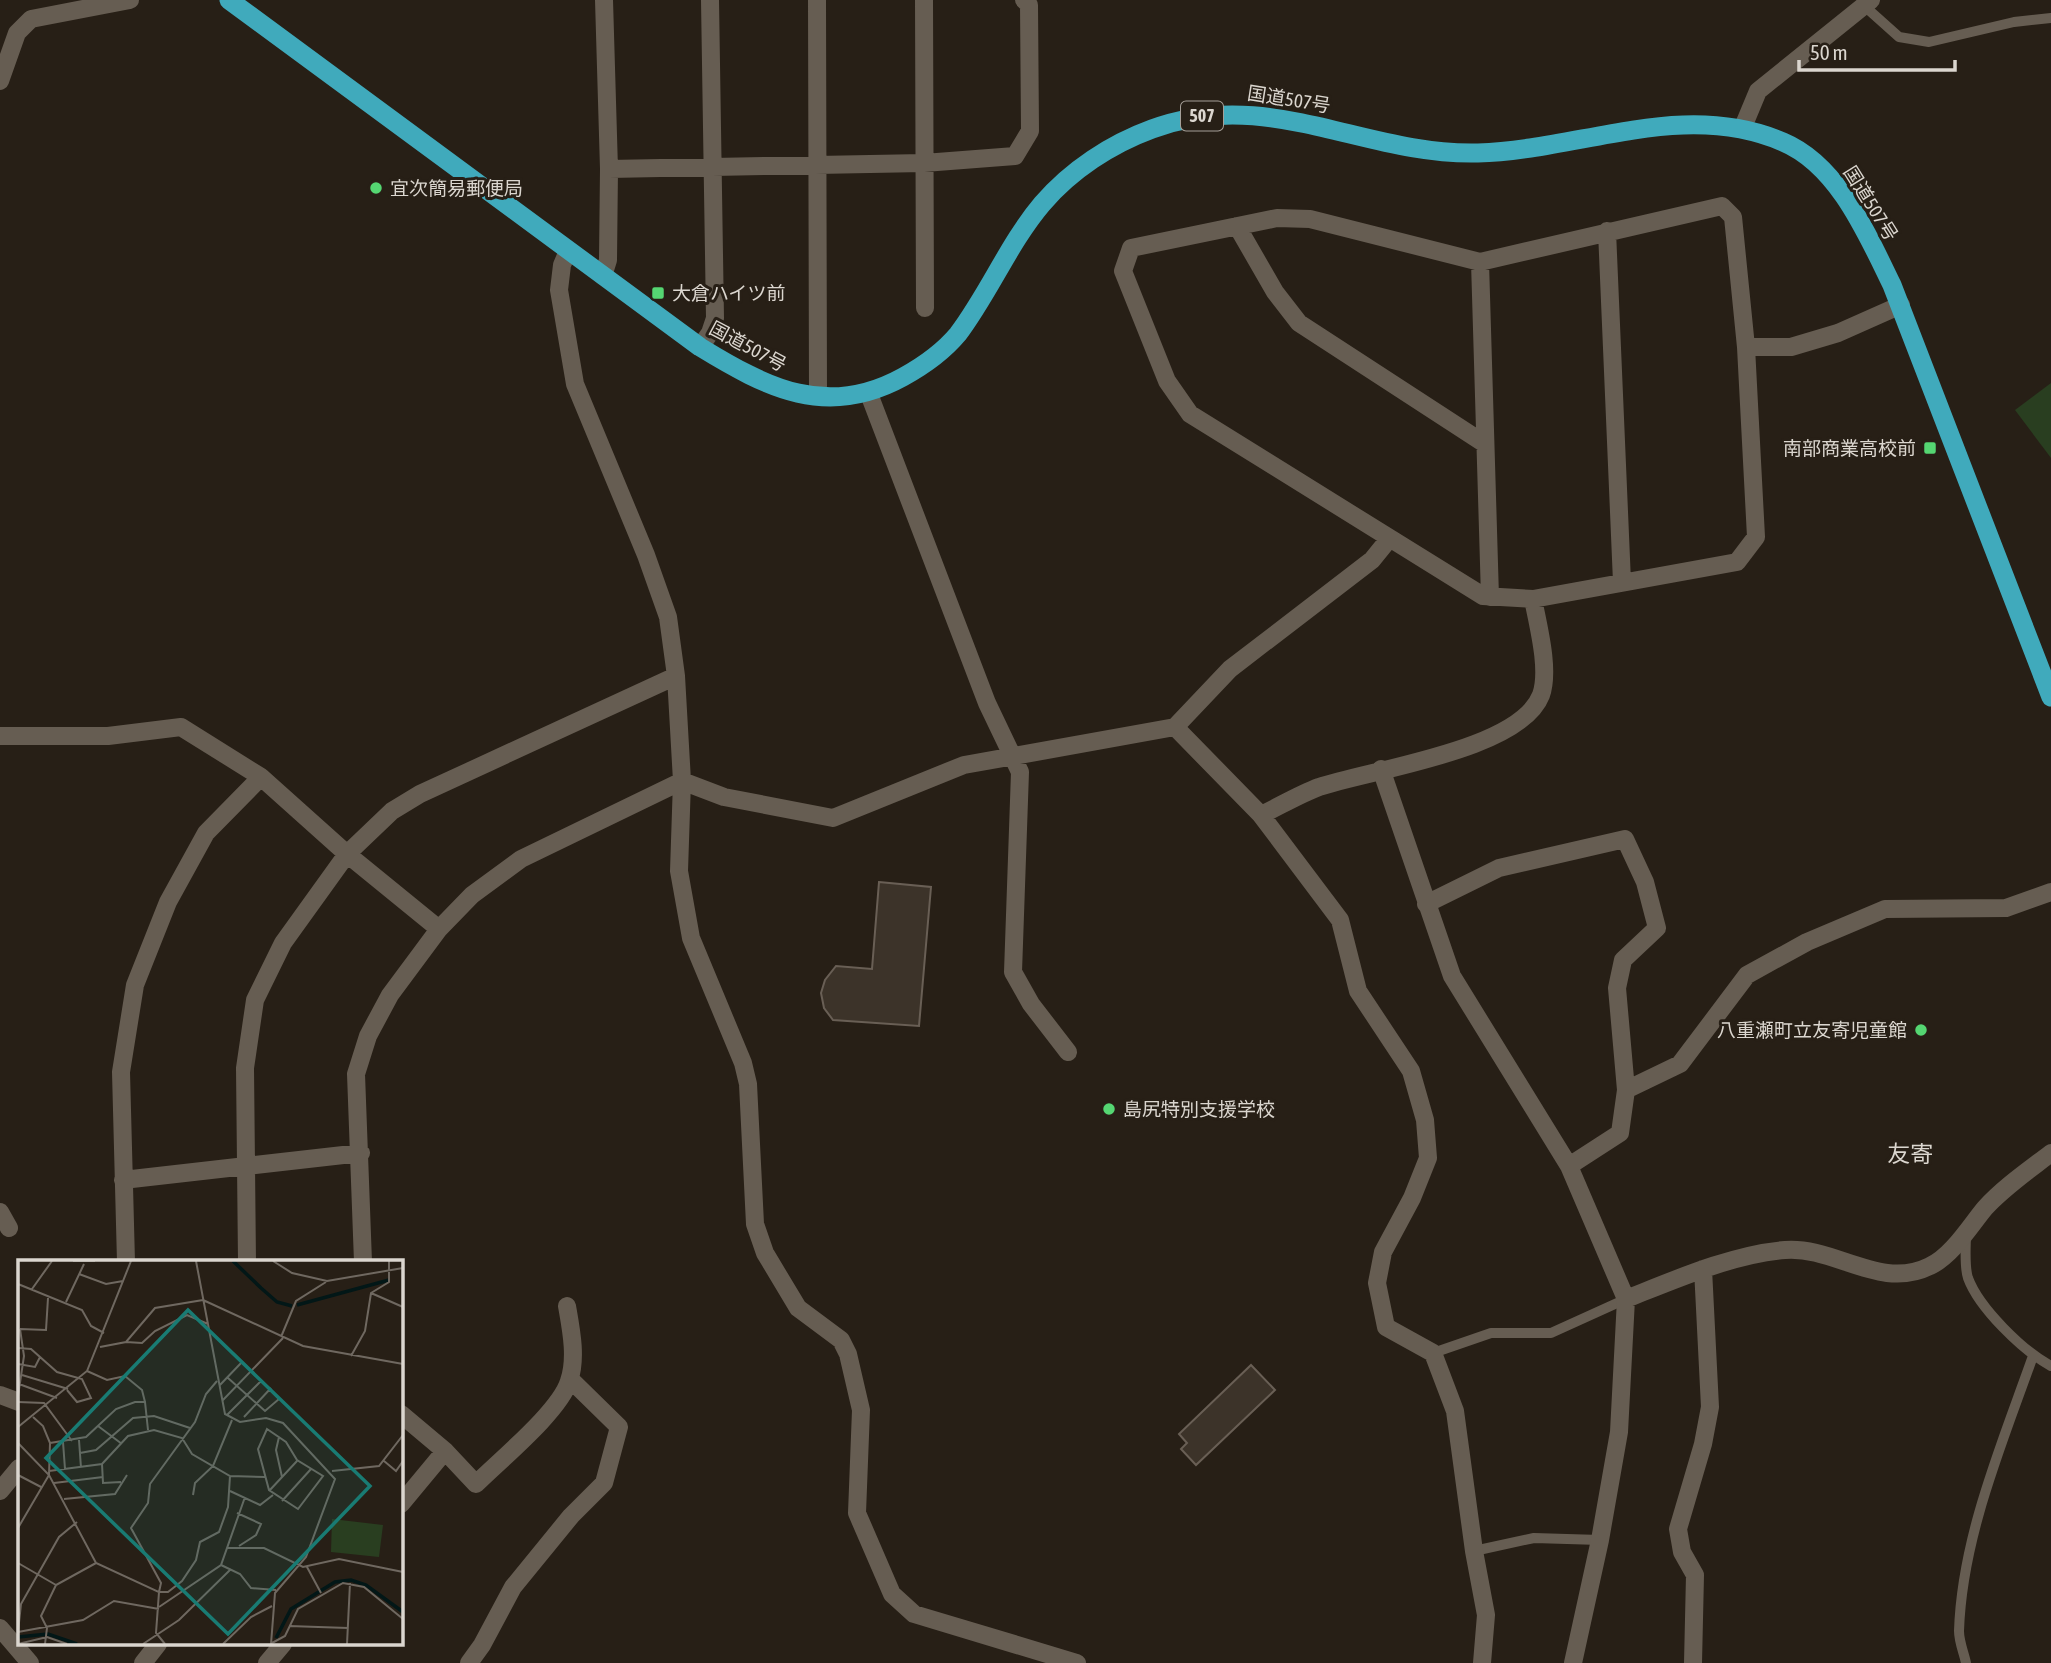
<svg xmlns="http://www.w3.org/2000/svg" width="2051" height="1663" font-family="'Asap Condensed','Noto Sans JP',sans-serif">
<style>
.green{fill:#293e20}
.building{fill:#3c3329;stroke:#695f55;stroke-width:2}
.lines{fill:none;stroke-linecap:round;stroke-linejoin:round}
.service{stroke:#665d52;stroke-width:10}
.minor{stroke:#665d52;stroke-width:18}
.trunk{stroke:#40aabc;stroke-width:19}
.poi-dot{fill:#55d672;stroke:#271f16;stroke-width:2.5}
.labels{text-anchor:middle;stroke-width:6;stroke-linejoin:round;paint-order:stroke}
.shield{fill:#271f16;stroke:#a59f98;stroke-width:2}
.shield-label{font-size:18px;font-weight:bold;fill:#dbd6cf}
.street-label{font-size:19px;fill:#dbd6cf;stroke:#271f16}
.poi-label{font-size:19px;fill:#dbd6cf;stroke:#271f16;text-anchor:start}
.quarter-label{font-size:23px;fill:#dbd6cf;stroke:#271f16}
.inset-river{fill:none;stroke:#021717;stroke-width:3.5}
.inset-road{fill:none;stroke:#6f6860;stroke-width:2}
.view{fill:#197b73;fill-opacity:0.15;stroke:#197b73;stroke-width:3.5}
.inset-edge{fill:none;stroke:#dbd6cf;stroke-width:3.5}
</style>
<rect width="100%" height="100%" fill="#271f16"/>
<!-- green -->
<path class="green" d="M2051 383V458L2015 410Z"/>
<!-- building -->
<path class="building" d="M879 882 931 887 919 1026 833 1020 824 1008 821 993 825 980 836 966 872 969Z
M1251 1365 1275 1390 1196 1465 1181 1449 1187 1443 1179 1434Z"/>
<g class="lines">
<!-- service -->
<path class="service" d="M1861 3 1899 37 1929 42 2014 22 2051 18
M1966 1233C1966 1246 1964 1266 1968 1278 1979 1308 2023 1351 2051 1366
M1433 1353 1491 1333H1551L1626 1299
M1474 1551 1534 1538 1600 1540
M1966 1663C1964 1653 1959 1642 1959 1631 1962 1537 2002 1444 2033 1356"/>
<!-- minor -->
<path class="minor" d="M817 0 818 396
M924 0 925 308
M0 81 17 33 31 19 130 0
M1743 127 1758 91 1871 0
M609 169 924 163 1015 156 1030 131 1029 5 1024 0
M1722 206 1733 217 1746 347 1756 537 1737 562 1533 599 1483 596 1190 414 1167 381 1123 271 1131 248 1277 218 1310 219 1480 262Z
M1237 226 1275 292 1299 323 1485 444
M1607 231 1622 582
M568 251 562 265 559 290 575 384 646 555 668 617 676 676 682 781 679 871 691 938 743 1063 748 1084 755 1224 765 1253 798 1308 841 1340 848 1354 861 1410 857 1513 892 1594 914 1614 1077 1663
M1480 262 1490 597
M603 276 608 260 609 169 604 0
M700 347 710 333 715 318 710 0
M1746 347H1791L1838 333 1901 305
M869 394 987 703 1020 772 1013 972 1031 1004 1068 1052
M1175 727 1261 815 1340 920 1358 991 1411 1071 1425 1120 1428 1158 1412 1198 1383 1252 1377 1283 1386 1327 1433 1353 1455 1411 1474 1551 1486 1615 1482 1663
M0 736H108L181 727 261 777
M1381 769 1452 976 1569 1166 1626 1299 1619 1432 1600 1540 1573 1663
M1261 815C1280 806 1300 794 1319 787 1373 769 1520 750 1541 695 1550 670 1538 625 1533 599
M1426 904 1499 868 1625 839 1645 882 1657 928 1623 960 1617 988 1626 1090 1620 1133 1569 1166
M1626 1090 1680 1064 1747 975 1807 942 1885 909 2006 908 2051 892
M123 1180 361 1153
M0 1212 9 1228
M126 1262 121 1072 135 985 168 902 206 833 261 777 347 854 439 929
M247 1262 245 1068 255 1000 283 943 347 854 392 811 420 794 676 676
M363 1262 356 1074 368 1036 390 995 439 929 472 895 521 859 682 781 724 797 833 818 964 765 1175 727 1230 669 1372 560 1389 539
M1626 1299C1674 1280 1733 1254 1785 1250 1835 1246 1880 1291 1930 1266 1952 1256 1970 1226 1985 1208 2004 1187 2029 1170 2051 1153
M0 1395 19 1402
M401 1414 445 1451 476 1484C500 1460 560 1411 569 1381 577 1358 571 1329 567 1306
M0 1491 19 1468
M401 1504 445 1451
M0 1628 30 1663
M143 1663 158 1644
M267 1663 283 1644
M469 1663 482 1645 513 1587 571 1516 604 1483 619 1427 570 1379
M1693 1663 1695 1575 1682 1552 1678 1529 1703 1444 1710 1407 1703 1269"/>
<!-- trunk -->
<path class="trunk" d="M229 0 700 347C767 388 827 419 903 377 923 366 943 352 958 334 989 293 1009 243 1042 204 1071 170 1111 144 1152 129 1269 86 1364 156 1478 153 1581 150 1683 99 1783 142 1838 165 1867 234 1892 285L2051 697"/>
</g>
<!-- markers -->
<g class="poi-dot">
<circle cx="376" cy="188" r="7"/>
<rect x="651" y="286" width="14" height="14" rx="3.5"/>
<rect x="1923" y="441" width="14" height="14" rx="3.5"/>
<circle cx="1921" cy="1030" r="7"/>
<circle cx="1109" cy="1109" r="7"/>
</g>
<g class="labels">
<!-- shield labels -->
<rect class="shield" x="1181" y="101.5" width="42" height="29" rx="5"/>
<g class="shield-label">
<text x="1202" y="122">507</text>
</g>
<!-- street labels -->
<g class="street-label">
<text transform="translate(1289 99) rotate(9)" y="7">国道507号</text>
<text transform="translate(1871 203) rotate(58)" y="7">国道507号</text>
<text transform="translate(748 346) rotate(28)" y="7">国道507号</text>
</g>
<!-- poi labels -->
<g class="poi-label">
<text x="390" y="195">宜次簡易郵便局</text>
<text x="672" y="300">大倉ハイツ前</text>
<text x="1916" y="455" text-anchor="end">南部商業高校前</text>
<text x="1907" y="1037" text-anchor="end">八重瀬町立友寄児童館</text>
<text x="1123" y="1116">島尻特別支援学校</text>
</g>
<!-- quarter labels -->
<g class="quarter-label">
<text x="1910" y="1162">友寄</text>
</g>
</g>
<!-- overview -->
<g transform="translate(18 1260)">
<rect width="385" height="385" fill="#271f16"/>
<path d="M314 259 365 265 361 297 313 292Z" fill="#293e20"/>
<path class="inset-river" d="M215 1 243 28M243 28 259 42 274 46M279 45 371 20M0 377 30 374 59 384M258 378 273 349 317 322 333 320 348 325 385 352"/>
<path class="inset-road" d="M55 1H77M178 1 207 154 222 162 248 158 265 163 317 219 288 297 257 333 253 384M255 1 274 13 309 21 385 8M61 14 88 24 105 21M0 24 64 50 73 66 86 73M14 29 34 1M353 33 385 47M185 40 285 86 385 104M48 42 66 4M2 69 28 70 30 38M263 77 278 41 308 22M108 82 124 83 137 71 169 55 190 64M82 87 108 82 137 48 185 40M0 88 13 89 39 112 64 119 73 138 59 142 49 130M333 96 347 71 353 33 371 22V1M0 104 17 107 22 97M69 111 89 120 107 116 124 130 127 142M4 115 50 129M210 118 247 151 261 139 215 93M199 121 188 134 177 162 132 224 130 243 113 268 143 323 141 332H150L164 321 178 300 182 282 201 272 210 247 212 216M1 124 39 138M201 126 224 102M0 136 6 96 2 69M204 141 265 78M0 142 26 143 54 181M209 155 244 120M226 157 253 128M80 166 104 184M0 167 69 111 113 1M249 169 268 182 279 200 305 216 280 249 251 230 240 189ZM261 177 258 190 264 217M61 180 63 208M45 182 47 209M0 183 31 215 78 303 141 332 138 373 147 384M32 183 68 177 98 149 117 142H127L130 170M62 193 78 190 115 158 136 156 172 168M366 201 378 211 385 201M84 204 85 223 103 222M31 211 84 204 110 176 136 170 164 178 174 194 212 216 247 217M314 211 361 206 385 175M0 215 23 227M36 223 85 217M212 231 242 245 255 235M251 231 279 201M175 235 177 223 195 206 214 160M46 239 97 234 109 215M264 241 293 209M219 253 243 264 238 275 221 286M0 268 31 215 32 183 25 166 15 157M210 288H246L285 307 321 299 385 312M0 303 38 325M203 305 222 314 233 328 258 330M289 307 303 333M141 347 203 305 227 237M271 366 330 368M0 372 65 360 96 341 141 349M0 372 3 344 41 277 59 262M254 383 267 376 280 349 325 323 346 327 385 359M0 384 29 377 49 384M27 384 29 368 23 356 38 325 78 303M125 384 161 360 213 309M205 384 233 357 254 346M329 384 332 323"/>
<path class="view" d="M170 50 352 226 210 374 28 198Z"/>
<rect width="385" height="385" class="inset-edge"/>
</g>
<!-- scale -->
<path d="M1799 60v10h156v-10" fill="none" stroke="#dbd6cf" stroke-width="3.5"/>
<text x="1810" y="60" font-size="21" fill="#dbd6cf" stroke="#271f16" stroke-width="5" paint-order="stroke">50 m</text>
</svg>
